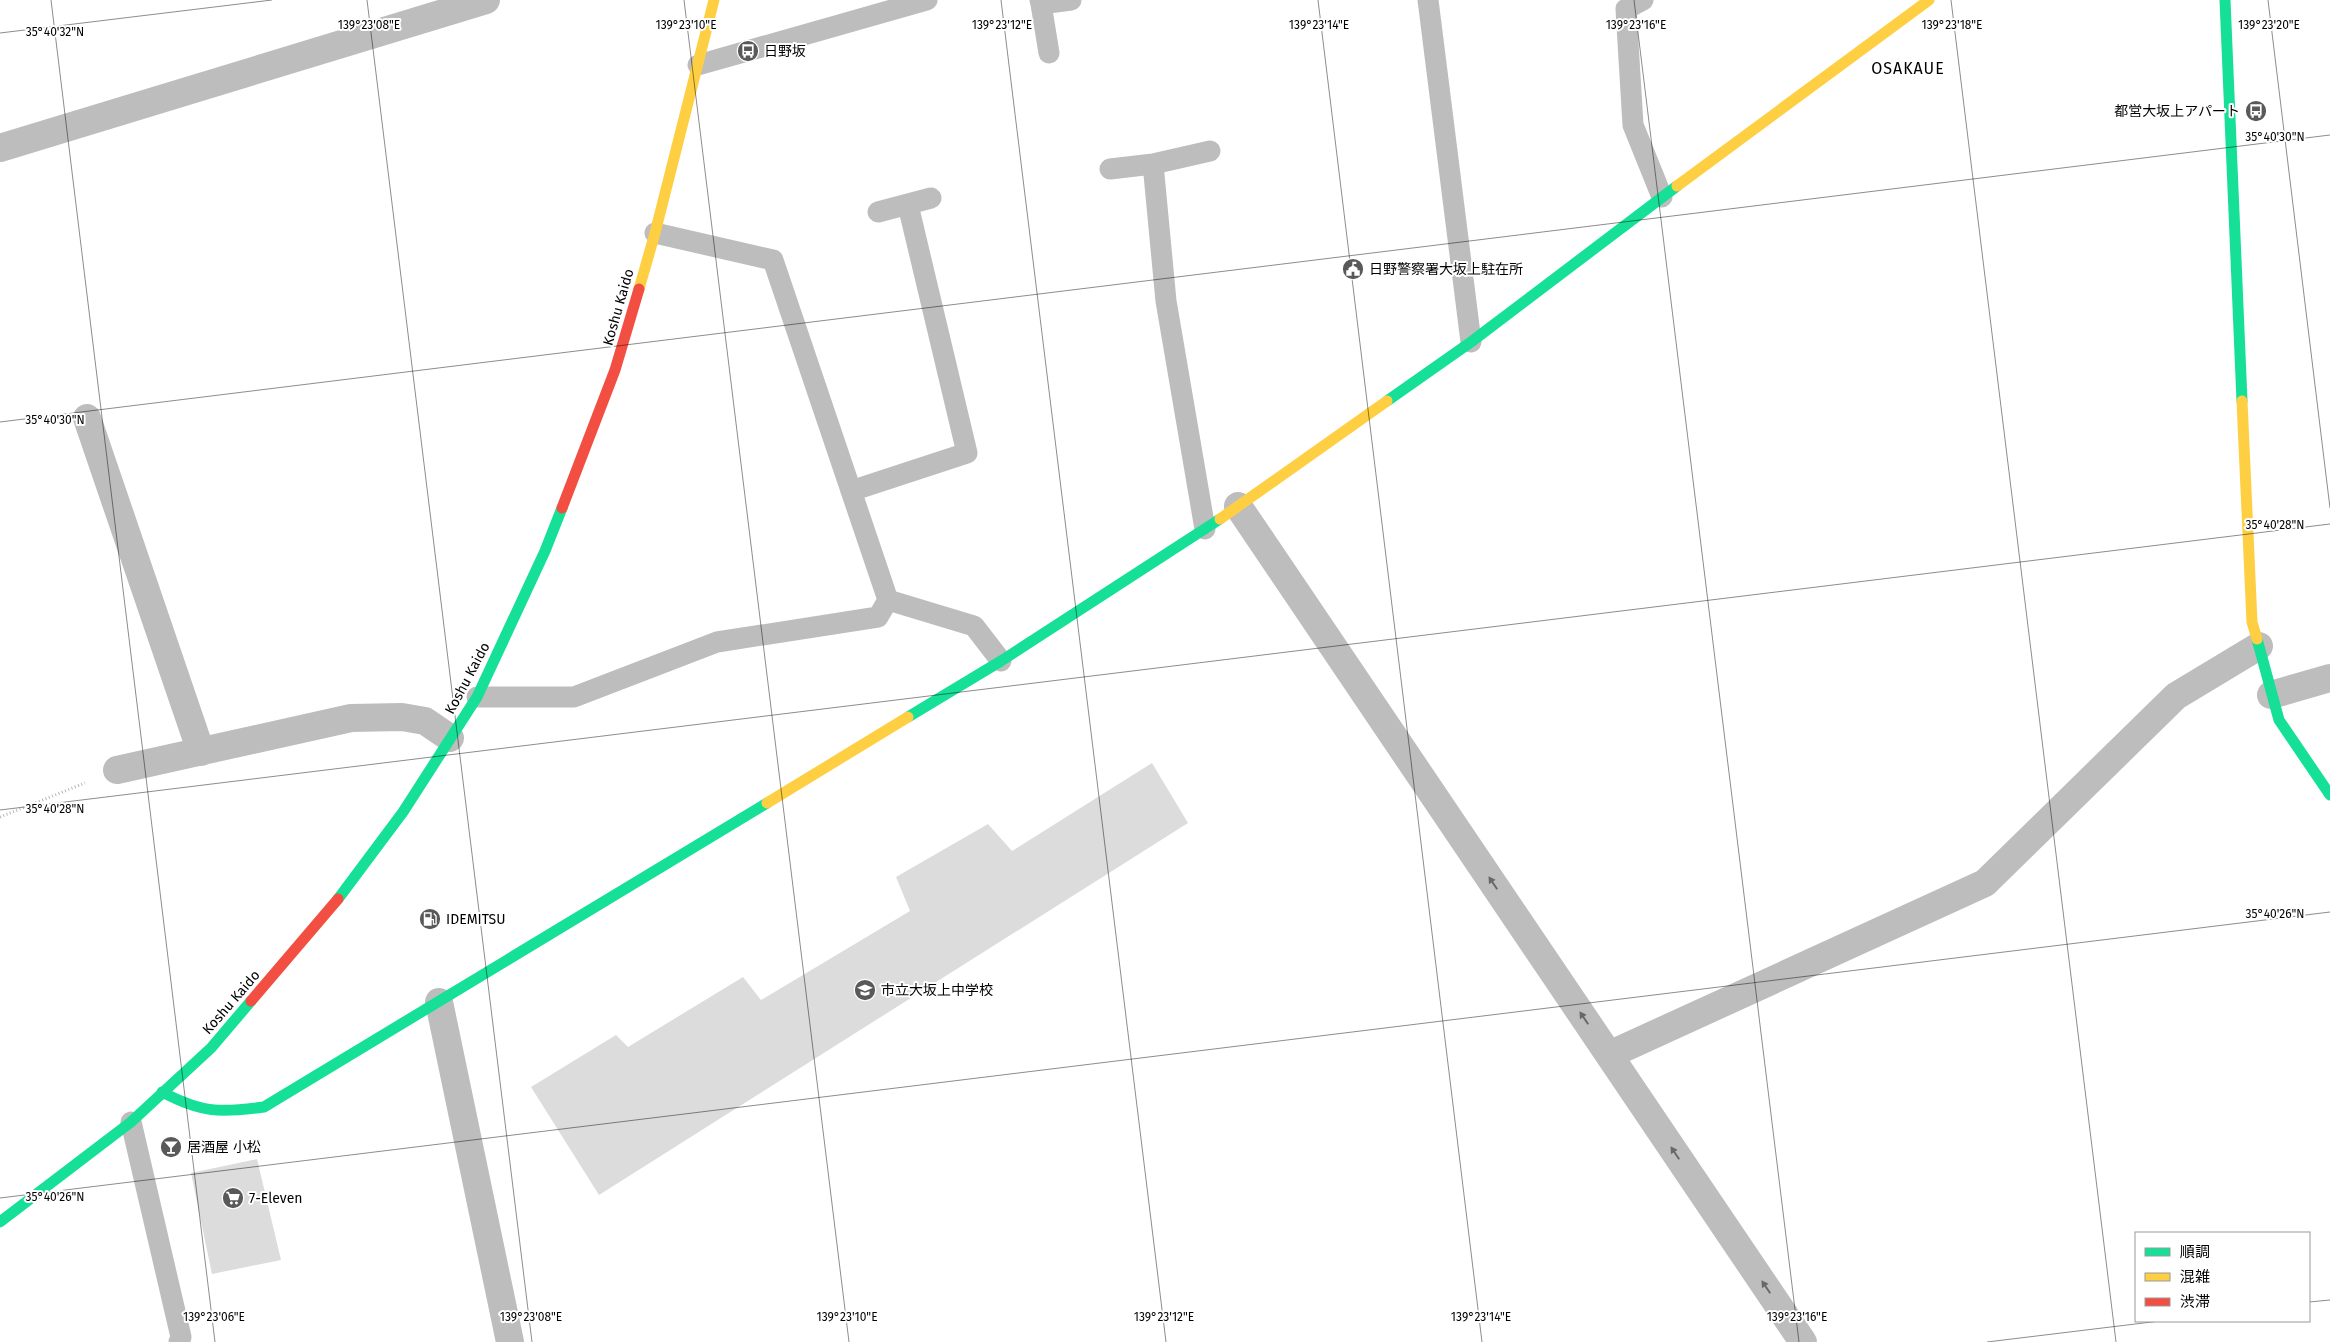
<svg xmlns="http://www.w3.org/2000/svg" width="2330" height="1342" font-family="'Fira Sans','Noto Sans JP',sans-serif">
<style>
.building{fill:#dcdcdc}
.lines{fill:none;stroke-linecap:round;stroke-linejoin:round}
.path{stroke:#b8b8b8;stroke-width:3;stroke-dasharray:1 2.5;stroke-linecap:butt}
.lane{stroke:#bdbdbd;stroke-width:21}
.street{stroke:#bdbdbd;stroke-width:28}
.fast{stroke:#16e098;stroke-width:11}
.slow{stroke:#ffcf43;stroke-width:11}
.jam{stroke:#f24e42;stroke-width:11}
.oneway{fill:#686868}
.ticks{fill:none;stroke:#000;stroke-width:1;stroke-opacity:0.45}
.labels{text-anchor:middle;stroke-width:4;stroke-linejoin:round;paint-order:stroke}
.poi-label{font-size:14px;fill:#000;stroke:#fff;text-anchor:start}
.street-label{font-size:14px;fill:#000;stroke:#fff}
.quarter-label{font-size:16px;letter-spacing:1px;fill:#000;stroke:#fff}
.ticks-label{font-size:12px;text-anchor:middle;fill:#000;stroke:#fff;stroke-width:4;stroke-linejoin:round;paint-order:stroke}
</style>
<rect width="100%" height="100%" fill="#fff"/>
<!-- building -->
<path class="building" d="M1152 763 1188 823 599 1195 531 1087 616 1035 628 1047 743 977 761 1000 910 911 896 877 988 824 1012 851Z
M257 1159 281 1260 212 1274 191 1173Z"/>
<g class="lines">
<!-- path -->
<path class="path" d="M0 817 85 783"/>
<!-- lane -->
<path class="lane" d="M1040 0 1041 4 1071 0
M1428 0 1471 342
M1643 0 1626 9 1633 125 1662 197
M1041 4 1049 53
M698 65 927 0
M1153 164 1166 301 1205 529
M1110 169 1153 164 1210 151
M878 212 931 198
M655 233 773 260 888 600 974 626 1001 661
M851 491 967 453 908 205
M477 697H574L717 642 878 617 888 600
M131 1122 181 1337 179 1342"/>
<!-- street -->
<path class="street" d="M0 148 486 0
M87 418 201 752
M1238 506 1803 1342
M2271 695 2330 678
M117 770 351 718 402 717 425 721 450 738
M439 1002 510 1342
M1609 1055 1985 883 2176 696 2259 646"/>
<!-- fast -->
<path class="fast" d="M2225 0 2242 401
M1387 401 1471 342 1677 186
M2257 639 2279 720 2330 795
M908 717 1001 661 1220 519
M338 899 403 812 477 697 545 551 562 508
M162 1092C202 1113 220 1113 264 1107L767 803
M0 1222 131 1122 211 1048 251 1001"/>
<!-- slow -->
<path class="slow" d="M1677 186 1929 0
M639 289 655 233 714 0
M2242 401 2252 622 2257 639
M1220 519 1387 401
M767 803 908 717"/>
<!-- jam -->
<path class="jam" d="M562 508 615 370 639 289
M251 1001 338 899"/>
</g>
<!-- one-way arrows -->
<defs><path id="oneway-solid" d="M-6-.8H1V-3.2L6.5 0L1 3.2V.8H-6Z" transform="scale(1.25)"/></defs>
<g class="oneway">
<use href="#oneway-solid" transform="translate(1493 883) rotate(-124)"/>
<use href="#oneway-solid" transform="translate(1584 1018) rotate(-124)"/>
<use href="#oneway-solid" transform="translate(1675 1153) rotate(-124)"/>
<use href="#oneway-solid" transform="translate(1766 1287) rotate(-124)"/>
</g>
<!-- ticks -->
<path class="ticks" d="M51 0 215 1342M367 0 532 1342M684 0 849 1342M1001 0 1166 1342M1318 0 1482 1342M1634 0 1799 1342M1951 0 2116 1342M2268 0 2330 508M0 33 272 0M0 422 2330 135M0 810 2330 524M0 1198 2330 912M2309 1302 2330 1300M1987 1342 2160 1321"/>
<!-- icons -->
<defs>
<g id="bus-disc" transform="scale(1.125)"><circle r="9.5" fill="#595959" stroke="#fff"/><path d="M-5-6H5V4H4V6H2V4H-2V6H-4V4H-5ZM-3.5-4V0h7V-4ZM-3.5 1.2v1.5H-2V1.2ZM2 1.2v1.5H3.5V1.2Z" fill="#fff"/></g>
<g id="civic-disc" transform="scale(1.125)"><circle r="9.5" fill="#595959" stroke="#fff"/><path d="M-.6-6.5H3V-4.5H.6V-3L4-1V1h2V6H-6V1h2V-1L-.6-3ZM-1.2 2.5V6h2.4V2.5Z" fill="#fff"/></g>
<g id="fuel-disc" transform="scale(1.125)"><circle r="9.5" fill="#595959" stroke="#fff"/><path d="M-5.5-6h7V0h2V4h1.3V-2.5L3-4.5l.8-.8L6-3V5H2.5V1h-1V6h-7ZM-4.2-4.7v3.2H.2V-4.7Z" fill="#fff"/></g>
<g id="school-disc" transform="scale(1.125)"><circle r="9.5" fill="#595959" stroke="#fff"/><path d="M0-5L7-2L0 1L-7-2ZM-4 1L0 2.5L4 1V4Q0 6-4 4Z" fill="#fff"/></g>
<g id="bar-disc" transform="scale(1.125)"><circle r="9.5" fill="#595959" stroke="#fff"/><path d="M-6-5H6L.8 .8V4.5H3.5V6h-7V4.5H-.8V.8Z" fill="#fff"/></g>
<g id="supermarket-disc" transform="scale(1.125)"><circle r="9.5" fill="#595959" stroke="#fff"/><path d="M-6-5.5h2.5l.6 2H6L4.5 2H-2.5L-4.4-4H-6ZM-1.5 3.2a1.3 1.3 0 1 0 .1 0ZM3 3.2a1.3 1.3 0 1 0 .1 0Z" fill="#fff"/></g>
</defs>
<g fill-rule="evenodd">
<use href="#bus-disc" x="748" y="51"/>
<use href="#bus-disc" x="2256" y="111"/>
<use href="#civic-disc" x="1353" y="269"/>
<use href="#fuel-disc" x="430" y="919"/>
<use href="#school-disc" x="865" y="990"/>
<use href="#bar-disc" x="171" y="1147"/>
<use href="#supermarket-disc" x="233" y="1198"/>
</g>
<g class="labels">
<!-- poi labels -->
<g class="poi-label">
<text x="764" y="56">日野坂</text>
<text x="2240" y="116" text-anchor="end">都営大坂上アパート</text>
<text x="1369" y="274">日野警察署大坂上駐在所</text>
<text x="446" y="924">IDEMITSU</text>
<text x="881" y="995">市立大坂上中学校</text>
<text x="187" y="1152">居酒屋 小松</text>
<text x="249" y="1203">7-Eleven</text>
</g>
<!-- street labels -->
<g class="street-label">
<text transform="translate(618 307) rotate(-74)" y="5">Koshu Kaido</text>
<text transform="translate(467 678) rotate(-62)" y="5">Koshu Kaido</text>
<text transform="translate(231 1002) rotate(-49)" y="5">Koshu Kaido</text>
</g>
<!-- quarter labels -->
<g class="quarter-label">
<text x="1908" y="74">OSAKAUE</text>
</g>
</g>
<g class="ticks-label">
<text x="369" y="29">139°23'08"E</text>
<text x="686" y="29">139°23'10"E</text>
<text x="1002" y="29">139°23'12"E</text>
<text x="1319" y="29">139°23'14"E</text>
<text x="1636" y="29">139°23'16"E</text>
<text x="1952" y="29">139°23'18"E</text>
<text x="2269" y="29">139°23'20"E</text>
<text x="55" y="36">35°40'32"N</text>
<text x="2275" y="141">35°40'30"N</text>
<text x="55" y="424">35°40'30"N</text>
<text x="2275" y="529">35°40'28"N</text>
<text x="55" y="813">35°40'28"N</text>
<text x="2275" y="918">35°40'26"N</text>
<text x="55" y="1201">35°40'26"N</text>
<text x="214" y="1321">139°23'06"E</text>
<text x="531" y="1321">139°23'08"E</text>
<text x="847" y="1321">139°23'10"E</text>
<text x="1164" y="1321">139°23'12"E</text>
<text x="1481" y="1321">139°23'14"E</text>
<text x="1797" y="1321">139°23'16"E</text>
</g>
<!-- legend -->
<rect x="2135" y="1232" width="175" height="90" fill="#ffffff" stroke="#999999"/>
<rect x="2145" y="1248" width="25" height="8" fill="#16e098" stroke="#999999"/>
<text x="2180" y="1257" font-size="15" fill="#000000">順調</text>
<rect x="2145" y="1273" width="25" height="8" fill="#ffcf43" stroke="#999999"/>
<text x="2180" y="1282" font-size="15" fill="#000000">混雑</text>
<rect x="2145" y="1298" width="25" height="8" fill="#f24e42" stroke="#999999"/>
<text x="2180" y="1307" font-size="15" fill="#000000">渋滞</text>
</svg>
